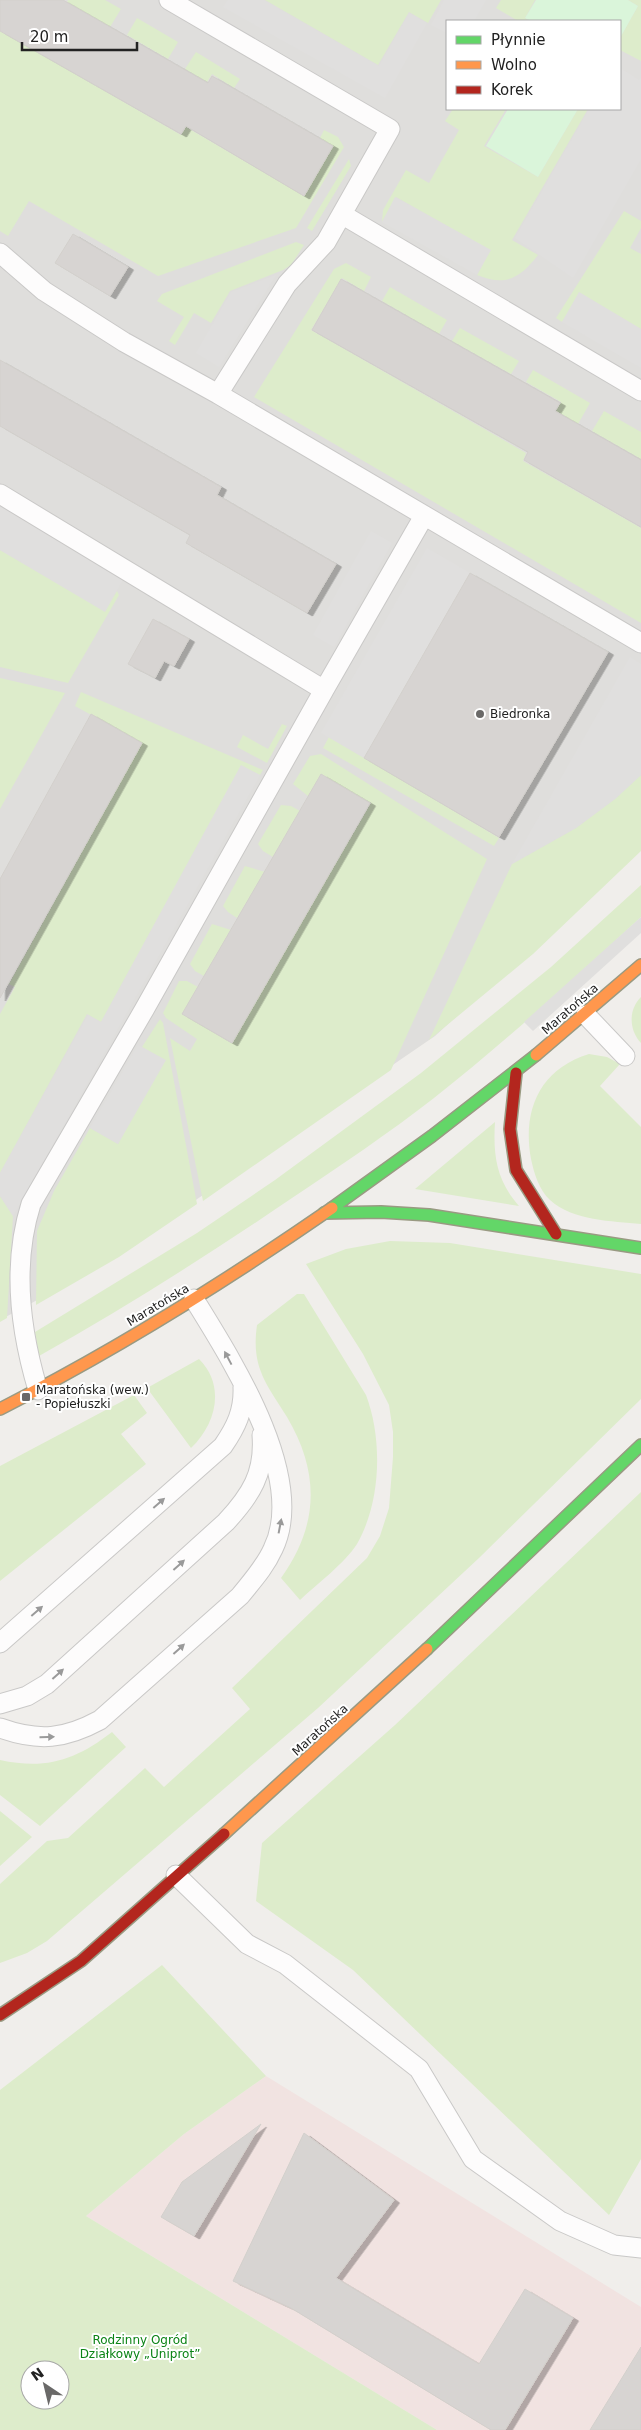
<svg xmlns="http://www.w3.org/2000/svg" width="641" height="2430" font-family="'DejaVu Sans',sans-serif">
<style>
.residential{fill:#dfdedc;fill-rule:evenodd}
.commercial{fill:#f1e3e1}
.grass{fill:#ddeccb;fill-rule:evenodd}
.park{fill:#daf5da}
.parking{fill:#e0dfde}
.building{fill:#d7d4d2;stroke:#d3d0cc;filter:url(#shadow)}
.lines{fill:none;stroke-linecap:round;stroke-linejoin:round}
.lane-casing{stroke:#c9c8c7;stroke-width:21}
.fast-casing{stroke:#999a82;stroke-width:14}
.slow-casing{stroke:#999a82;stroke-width:14}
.jam-casing{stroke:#999a82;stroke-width:14}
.lane{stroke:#fdfcfc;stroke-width:19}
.fast{stroke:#63d668;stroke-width:11}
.slow{stroke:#ff974d;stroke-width:11}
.jam{stroke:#b3261e;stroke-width:11}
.oneway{fill:#9a9a9a}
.poi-dot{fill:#6a6968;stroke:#fff;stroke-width:2}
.labels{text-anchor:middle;stroke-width:4;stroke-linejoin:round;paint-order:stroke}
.poi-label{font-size:12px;fill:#222;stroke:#fff;text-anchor:start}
.street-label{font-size:12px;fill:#222;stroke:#fff}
.park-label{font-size:12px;fill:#0c8416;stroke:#fff}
</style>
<defs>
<filter id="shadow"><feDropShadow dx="5.5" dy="3" stdDeviation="0" flood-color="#0004"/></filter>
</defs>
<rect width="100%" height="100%" fill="#f0eeeb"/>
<!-- residential -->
<path class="residential" d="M0 0H641V847L435 1036 95 1269 0 1320ZM447 21H620V109H447Z"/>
<!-- commercial -->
<path class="commercial" d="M266 2076 641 2307V2430H437L86 2216 184 2134Z"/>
<!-- grass -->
<path class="grass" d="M68 0H105L121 9 110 27 67 2Z
M265 0H441L428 23 409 12 378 65Z
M501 0H535L525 18 530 21H518L496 8Z
M628 0H641V61L620 50V38L638 6Z
M137 18 178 42 168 59 127 35Z
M0 31 181 135 186 127 304 196 333 147 320 138 324 130 338 137 344 147 296 228 158 276 29 201 8 236 0 231Z
M196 52 240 79 234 88 212 74 207 82 185 69Z
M453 109H506L484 146 538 177 578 109H588L512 240 538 255C520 278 506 287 477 275L490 250 396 197 382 222 383 210 406 170 429 183 459 130 445 121Z
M349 159 351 166 312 231 307 228Z
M624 211 641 221V228L630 248 641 254V329L580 293 562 322 556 318Z
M296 242 304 245 291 265 283 270 230 291 211 323 194 313 175 345 169 341 184 317 157 301 162 294Z
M346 263 371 277 364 291 342 278 311 330 526 453 523 461 641 528V623L254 397 334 269Z
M390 287 447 320 439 334 382 301Z
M460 328 519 361 511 374 452 341Z
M533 370 590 403 578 424 556 411 561 402 526 382Z
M604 411 641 432V459L592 431Z
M0 550 105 611 117 591 119 595 68 683 0 667Z
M0 678 65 693 0 809Z
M81 692 263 770 260 775 241 766 101 1022 87 1014 0 1173V1014L15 987 9 984 142 743 75 706Z
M282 724 287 726 267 763 237 747 243 735 268 749Z
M329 737 499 838 494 846 323 748Z
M321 754 487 859 391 1070 203 1201 170 1038 190 1051 197 1039 166 1018 163 1013 179 981H187L198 987 183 1014 231 1043 371 803 321 775 308 796 293 784 310 756Z
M641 775V851L533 954 429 1040 512 864 576 828 615 799Z
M281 805 291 806 300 811 273 857 263 851 258 844Z
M245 866 265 872 237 918 228 912 223 906Z
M641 885V917C574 979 506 1041 434 1098 389 1133 340 1166 292 1198 210 1254 126 1307 39 1356L35 1332 197 1233 275 1180 421 1073 551 967Z
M212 924 231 930 204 976 195 971 190 964Z
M641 997V1043C629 1030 628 1010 641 997Z
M160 1019 163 1023 197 1204 119 1257 36 1305 37 1231 54 1191 90 1128 118 1144 165 1060 142 1047Z
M589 1054 607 1057 620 1064 600 1086 641 1127V1224C612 1221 573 1221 550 1200 539 1190 534 1173 531 1159 522 1110 540 1069 589 1054Z
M495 1122C493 1155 496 1180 519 1206L415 1189Z
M0 1196 13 1216 7 1318 0 1322Z
M390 1241 450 1243 641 1274V1399L479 1558 318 1708 47 1941 27 1953 0 1963V1884L47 1841 68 1838 145 1768 164 1787 250 1709 232 1688 367 1558 380 1536 389 1508 393 1457V1432L389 1405 363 1354 306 1264 346 1249Z
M297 1294H304L366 1395C383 1440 381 1502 357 1544 345 1563 317 1584 300 1600L281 1578C319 1525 320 1473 287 1417 266 1383 251 1367 257 1325Z
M199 1359C226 1386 216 1424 191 1448L147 1388Z
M134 1395 147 1413 121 1434 146 1464 0 1581V1466Z
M641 1492V2159L609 2215 353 1970 256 1901 262 1843 395 1725Z
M112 1732 126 1747 40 1826 0 1795V1760C46 1770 76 1760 112 1732Z
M0 1811 32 1837 0 1866Z
M162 1965 266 2076 184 2134 86 2216 437 2430H0V2090ZM30 2370H60V2400H30Z"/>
<!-- park -->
<path class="park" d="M536 0H628L638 6 620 38V21H531L525 18Z
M508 109H578L538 177 486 146Z"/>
<!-- parking -->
<path class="parking" d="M228 0H264L379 66 409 13 427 23 385 98 223 7Z
M444 0H486L474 21H447V33L431 25Z
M620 68 639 80 641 78V159L573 278 515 238 589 109H620Z
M395 197 491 250 477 275 382 222Z
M276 275 219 367 196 353 231 292Z
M579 292 641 329V368L562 322Z
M0 494 127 572 105 612 0 550Z
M371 531 392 543 334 647 313 635Z
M427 548 470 573 364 758 321 733Z
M630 657 641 664V775L615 799 576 828 512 864Z
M241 765 260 775 13 1216 0 1196V1173L88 1015 101 1022Z
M641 917V933L533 1031 524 1022Z
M138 1045 166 1060 118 1144 90 1128Z"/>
<!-- building -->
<path class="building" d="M0 0H63L208 83 212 76 333 146 304 196 186 126 181 134 0 31Z
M73 234 128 267 110 296 55 263Z
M341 279 560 403 555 411 641 460V527L524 460 528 452 312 330Z
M0 360 221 487 217 495 336 564 307 613 186 543 190 535 0 426Z
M470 573 608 652 499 837 364 758Z
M153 619 189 639 174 666 164 661 155 678 128 664Z
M91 714 142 743 0 998V879Z
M321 774 370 803 232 1043 182 1014Z
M261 2124 194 2236 161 2217 182 2182Z
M304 2133 394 2200 336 2278 479 2364 525 2289 573 2318 505 2430H491L291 2308 233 2281Z
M641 2347V2430H590Z"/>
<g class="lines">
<!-- lane casing -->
<g class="lane-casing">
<path id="lane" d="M169 0 390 129 326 242 287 284 218 394
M343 215 641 391
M0 253 44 291 124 342 218 394 641 643
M0 494 324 690 144 1010 31 1204C12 1264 20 1330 38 1390
M324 690 424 516
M586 1015 625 1056
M0 1643 223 1446C236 1427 244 1411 243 1387
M0 1704 27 1696 47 1684 226 1522C251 1495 265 1473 262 1435
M0 1728C39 1742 65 1739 100 1720L240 1596C252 1581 265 1567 273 1549 308 1478 231 1359 194 1299
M176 1875 247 1944 285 1964 419 2069 473 2159 560 2221 614 2245 641 2248"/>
</g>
<!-- fast casing -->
<g class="fast-casing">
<path id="fast" d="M332 1208 432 1136 536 1055
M324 1213 381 1212 429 1215 641 1248
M427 1649 641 1445"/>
</g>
<!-- slow casing -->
<g class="slow-casing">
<path id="slow" d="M536 1055 641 965
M0 1409C116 1350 225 1282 332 1208
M224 1834 427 1649"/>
</g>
<!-- jam casing -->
<g class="jam-casing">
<path id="jam" d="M516 1073 510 1129 516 1170 556 1234
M0 2015 81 1961 224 1834"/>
</g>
<!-- lane -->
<use href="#lane" class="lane"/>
<!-- fast -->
<use href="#fast" class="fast"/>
<!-- slow -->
<use href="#slow" class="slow"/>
<!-- jam -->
<use href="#jam" class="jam"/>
</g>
<!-- one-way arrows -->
<defs><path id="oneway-solid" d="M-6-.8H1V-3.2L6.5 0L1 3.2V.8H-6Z" transform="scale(1.25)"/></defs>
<g class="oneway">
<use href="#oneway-solid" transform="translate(228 1358) rotate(-118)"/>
<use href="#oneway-solid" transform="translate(159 1503) rotate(-41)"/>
<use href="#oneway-solid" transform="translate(280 1526) rotate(-79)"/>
<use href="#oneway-solid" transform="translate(179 1565) rotate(-42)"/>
<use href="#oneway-solid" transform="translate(37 1611) rotate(-41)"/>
<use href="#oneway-solid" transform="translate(179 1649) rotate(-42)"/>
<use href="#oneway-solid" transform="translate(58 1674) rotate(-42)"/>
<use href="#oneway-solid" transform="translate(47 1737) rotate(-1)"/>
</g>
<!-- markers -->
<g class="poi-dot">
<circle cx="480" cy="714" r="5"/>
<rect x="21" y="1392" width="10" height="10" rx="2.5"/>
</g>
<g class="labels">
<!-- poi labels -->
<g class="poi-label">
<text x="490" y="718">Biedronka</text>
<text x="36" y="1394">Maratońska (wew.)<tspan x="36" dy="14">- Popiełuszki</tspan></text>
</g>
<!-- street labels -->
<g class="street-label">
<text transform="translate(570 1009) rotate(-41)" y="4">Maratońska</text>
<text transform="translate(158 1305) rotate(-31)" y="4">Maratońska</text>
<text transform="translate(320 1730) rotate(-42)" y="4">Maratońska</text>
</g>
<!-- park labels -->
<g class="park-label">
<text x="140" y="2344">Rodzinny Ogród<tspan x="140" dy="14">Działkowy „Uniprot”</tspan></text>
</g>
</g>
<!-- legend -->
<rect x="446" y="20" width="175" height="90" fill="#ffffff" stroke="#a7a7a7"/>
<rect x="456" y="36" width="25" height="8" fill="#63d668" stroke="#a7a7a7"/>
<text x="491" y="45" font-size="15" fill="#222222">Płynnie</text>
<rect x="456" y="61" width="25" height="8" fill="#ff974d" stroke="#a7a7a7"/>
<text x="491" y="70" font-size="15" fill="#222222">Wolno</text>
<rect x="456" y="86" width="25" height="8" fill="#b3261e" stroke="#a7a7a7"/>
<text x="491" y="95" font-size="15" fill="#222222">Korek</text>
<!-- north arrow -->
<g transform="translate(45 2385) rotate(325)"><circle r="24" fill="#ffffff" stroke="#a7a7a7"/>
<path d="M0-4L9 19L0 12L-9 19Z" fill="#6a6968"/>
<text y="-8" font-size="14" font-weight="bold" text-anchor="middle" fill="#222222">N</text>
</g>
<!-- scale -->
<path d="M22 42v8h115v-8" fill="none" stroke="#222222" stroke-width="2.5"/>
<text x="30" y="42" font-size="15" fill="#222222" stroke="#ffffff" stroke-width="4" paint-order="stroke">20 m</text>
</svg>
